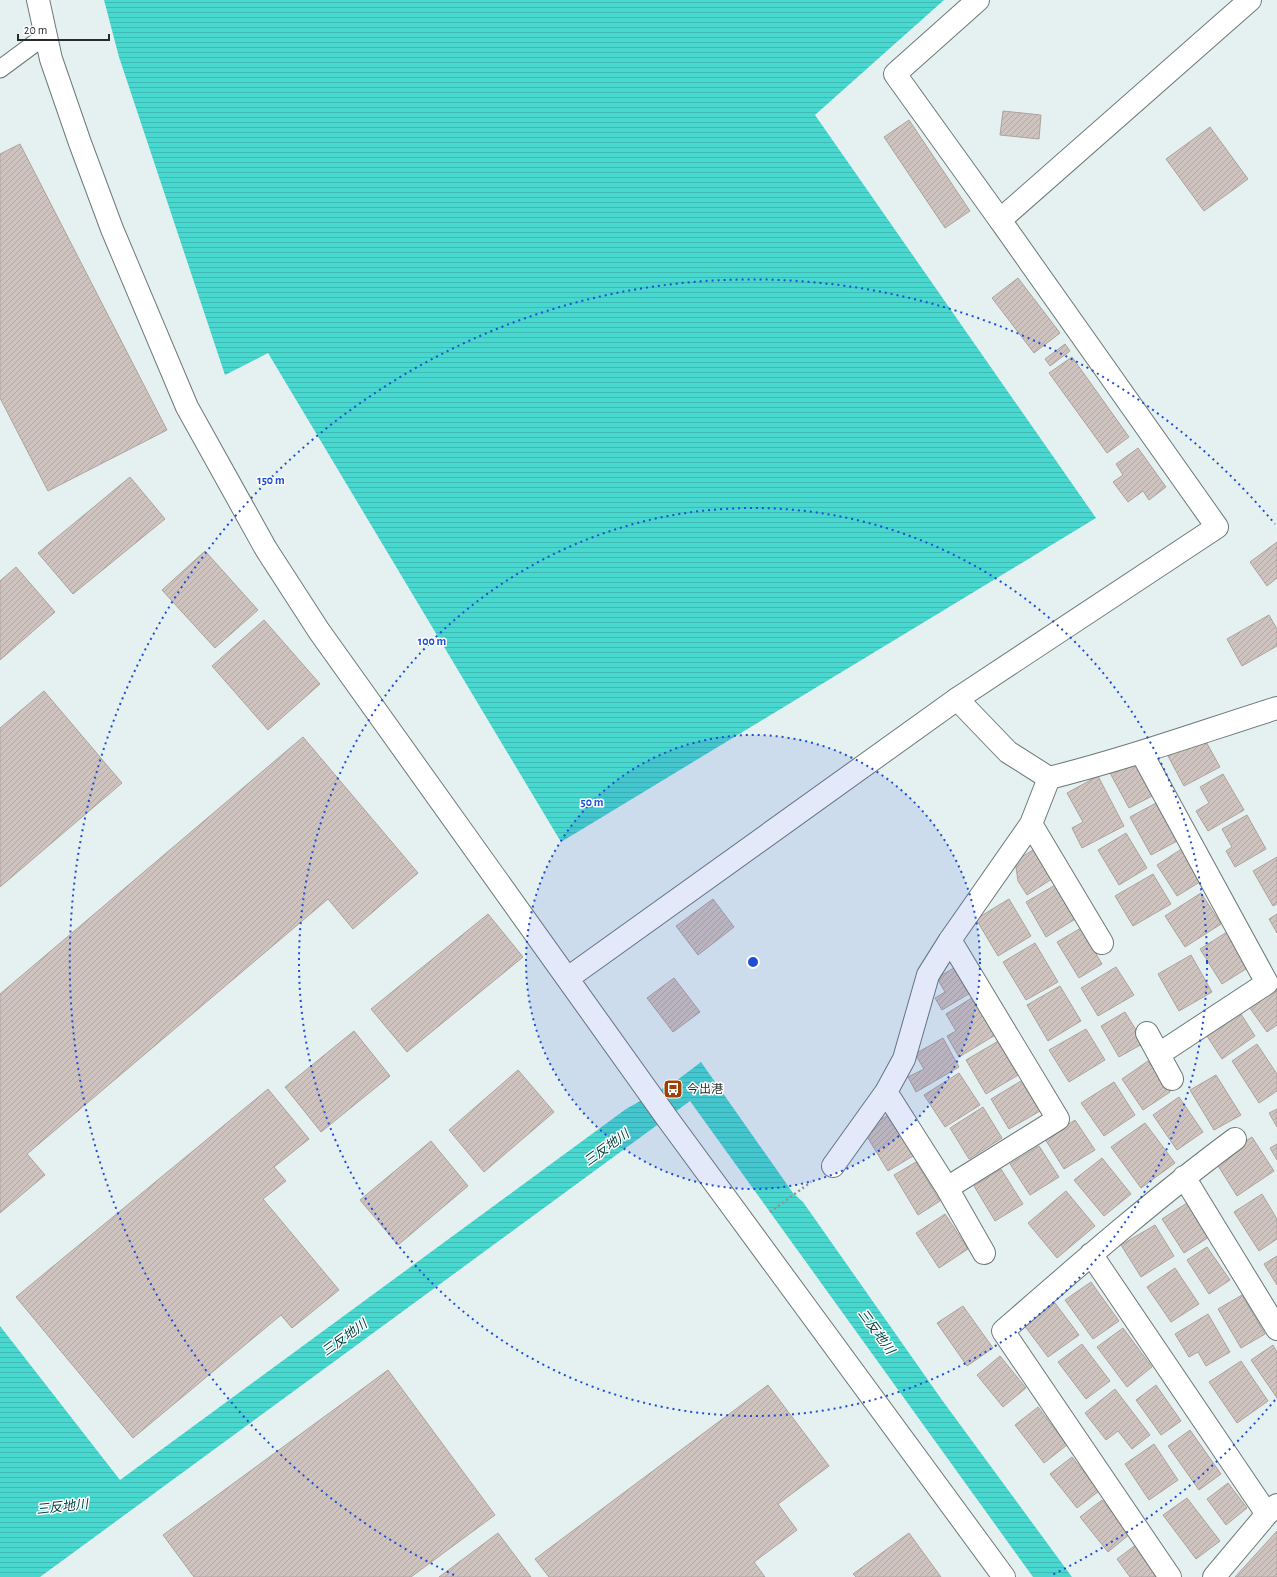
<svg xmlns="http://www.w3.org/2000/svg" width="1277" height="1577" font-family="'Alegreya Sans','Noto Sans JP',sans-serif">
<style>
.water{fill:url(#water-rules)}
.building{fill:url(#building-hatch);stroke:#aea39e}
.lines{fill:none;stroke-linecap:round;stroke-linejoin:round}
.service-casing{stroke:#6e7978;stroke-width:19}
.minor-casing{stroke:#6e7978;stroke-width:24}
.tertiary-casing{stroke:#6e7978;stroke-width:24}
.path{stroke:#8d9695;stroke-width:2.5;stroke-dasharray:2 3;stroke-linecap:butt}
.service{stroke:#fff;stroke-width:17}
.minor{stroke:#fff;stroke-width:22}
.tertiary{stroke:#fff;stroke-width:22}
.ring{fill:none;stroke:#1d4ed8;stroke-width:2;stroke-dasharray:2 4}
.labels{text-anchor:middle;stroke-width:3;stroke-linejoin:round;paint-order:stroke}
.poi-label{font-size:12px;fill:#262b2a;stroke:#fff;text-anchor:start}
.water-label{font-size:13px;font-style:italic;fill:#00423f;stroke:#fff}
.centre{fill:#1d4ed8;stroke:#fff;stroke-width:2}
.ring-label{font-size:12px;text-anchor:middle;font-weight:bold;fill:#1d4ed8;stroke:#fff;stroke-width:3;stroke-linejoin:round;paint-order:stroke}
</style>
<defs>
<pattern id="water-rules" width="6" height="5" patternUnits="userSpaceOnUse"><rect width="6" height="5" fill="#49d8cf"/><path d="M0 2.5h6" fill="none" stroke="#40bab2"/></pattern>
<pattern id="building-hatch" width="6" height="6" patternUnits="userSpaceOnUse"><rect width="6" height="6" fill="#cec3be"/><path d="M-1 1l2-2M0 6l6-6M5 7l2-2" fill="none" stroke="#b1a8a3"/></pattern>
</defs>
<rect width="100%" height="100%" fill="#e4f1f0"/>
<!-- water -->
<path class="water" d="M104 0H944L815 115 1096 518 561 842 268 353 225 375 119 57Z
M701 1062 793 1193 803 1202 942 1400 1072 1577H1033L690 1101 40 1577H0V1326L120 1480 626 1109 676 1081Z"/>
<!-- building -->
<path class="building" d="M1003 111 1041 115 1039 139 1000 135Z
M909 120 970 211 945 228 884 137Z
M1210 127 1248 179 1204 211 1166 159Z
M20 144 167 430 48 491 0 398V154Z
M1018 278 1060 333 1034 353 992 298Z
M1065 344 1070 351 1050 366 1045 359Z
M1072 357 1129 437 1107 453 1049 373Z
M1138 448 1166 487 1149 500 1143 491 1128 502 1113 482 1123 475 1116 464Z
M130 477 165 519 73 594 38 553Z
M1277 542V578L1267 586 1250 562Z
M205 551 258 610 215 648 162 590Z
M16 567 55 612 0 660V581Z
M1269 615 1277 629V646L1242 666 1227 639Z
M264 620 320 684 268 730 212 666Z
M44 691 122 783 0 887V728Z
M303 737 418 873 353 929 328 899 27 1154 45 1175 0 1213V994Z
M1204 738 1220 767 1184 786 1168 756Z
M1136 759 1154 795 1129 808 1110 773Z
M1223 774 1244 810 1208 831 1196 811 1209 803 1200 787Z
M1098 776 1124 826 1082 848 1072 828 1083 822 1067 793Z
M1158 802 1179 840 1151 855 1130 817Z
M1247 815 1266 849 1235 867 1226 851 1232 847 1222 829Z
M1126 833 1147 868 1119 885 1098 850Z
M1036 848 1055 877 1027 895 1018 881 1015 861Z
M1183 848 1203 880 1177 896 1157 865Z
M1277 857V904L1273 906 1253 871Z
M1153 874 1171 904 1133 926 1115 896Z
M1057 884 1077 918 1046 937 1026 902Z
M1201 893 1221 924 1185 947 1165 916Z
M713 899 734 927 698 955 676 926Z
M1009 899 1031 936 998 956 976 919Z
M488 914 523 957 407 1052 371 1009Z
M1277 914V933L1269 919Z
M1081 928 1102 964 1079 978 1057 942Z
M1227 932 1249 967 1222 984 1200 949Z
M1035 943 1058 982 1026 1000 1003 962Z
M1191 955 1212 992 1179 1011 1158 974Z
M957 966 972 992 942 1010 935 998 945 992 937 978Z
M1116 967 1134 995 1098 1016 1081 988Z
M674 978 700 1012 673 1032 647 998Z
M1060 986 1081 1021 1048 1041 1027 1005Z
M1277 988V1025L1267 1032 1249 1007Z
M975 996 997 1034 959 1057 947 1036 956 1031 946 1014Z
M1239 1011 1255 1036 1222 1059 1205 1033Z
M1125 1012 1144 1043 1119 1057 1101 1026Z
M1086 1029 1105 1060 1069 1082 1049 1050Z
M354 1031 390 1076 321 1132 285 1087Z
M943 1038 959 1067 916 1092 908 1077 924 1069 915 1054Z
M1000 1040 1020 1074 986 1094 966 1060Z
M1257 1044 1277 1074V1091L1259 1103 1232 1061Z
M1148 1061 1170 1092 1143 1110 1122 1079Z
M518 1070 554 1112 484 1172 449 1130Z
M959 1073 980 1105 945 1127 924 1095Z
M1216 1075 1241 1115 1214 1130 1190 1090Z
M1021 1081 1040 1111 1009 1129 991 1099Z
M1114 1082 1135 1115 1104 1136 1081 1103Z
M268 1089 309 1139 274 1167 286 1181 263 1199 339 1290 292 1328 281 1315 133 1438 16 1297Z
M1179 1097 1203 1132 1177 1150 1153 1115Z
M983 1107 1002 1138 969 1159 950 1128Z
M1277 1109V1127L1269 1113Z
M888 1115 913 1156 888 1171 863 1130Z
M1075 1120 1095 1150 1064 1169 1045 1139Z
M1145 1123 1175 1163 1141 1188 1111 1147Z
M1252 1137 1274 1171 1237 1196 1215 1161Z
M431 1141 468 1186 398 1245 360 1200Z
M1277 1144V1160L1270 1148Z
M1039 1146 1059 1177 1030 1195 1010 1164Z
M1102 1158 1131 1194 1104 1216 1074 1180Z
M916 1162 940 1201 918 1215 894 1175Z
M1001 1169 1023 1204 995 1221 974 1186Z
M1066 1191 1095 1226 1057 1258 1028 1223Z
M1262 1194 1277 1219V1239L1259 1251 1234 1212Z
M1187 1203 1209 1237 1184 1253 1162 1219Z
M945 1214 968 1249 939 1268 916 1233Z
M1155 1225 1174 1256 1141 1277 1121 1245Z
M1207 1247 1230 1280 1209 1294 1187 1260Z
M1277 1256V1285L1264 1264Z
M1175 1268 1199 1304 1171 1322 1147 1287Z
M1091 1282 1119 1321 1093 1339 1065 1300Z
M1242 1295 1265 1334 1241 1348 1218 1309Z
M1055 1303 1079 1335 1048 1357 1024 1325Z
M963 1306 993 1348 967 1366 937 1323Z
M1208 1314 1230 1352 1206 1366 1198 1352 1189 1357 1175 1334Z
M1123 1328 1152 1367 1127 1387 1097 1347Z
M1082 1344 1110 1381 1086 1399 1058 1362Z
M1273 1345 1277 1352V1398L1251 1360Z
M1000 1356 1026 1388 1003 1407 977 1375Z
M1241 1361 1268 1401 1237 1423 1209 1382Z
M388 1370 495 1515 411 1577H194L163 1535Z
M768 1385 829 1466 778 1504 797 1530 754 1562 765 1577H549L535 1559Z
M1156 1385 1181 1421 1161 1435 1136 1400Z
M1115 1389 1150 1435 1132 1449 1118 1431 1106 1440 1085 1413Z
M1038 1407 1067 1445 1044 1463 1015 1425Z
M1190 1430 1221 1474 1199 1490 1168 1446Z
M1154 1444 1178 1480 1149 1500 1125 1464Z
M1072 1457 1099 1491 1077 1508 1050 1474Z
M1228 1483 1247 1508 1226 1525 1207 1499Z
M1187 1498 1220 1541 1196 1559 1163 1515Z
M1102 1500 1130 1534 1108 1552 1080 1517Z
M1277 1531V1577H1235Z
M498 1533 531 1577H439Z
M909 1533 941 1577H856L853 1574Z
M1137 1544 1161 1577H1130L1117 1559Z"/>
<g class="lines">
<!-- service casing -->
<g class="service-casing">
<path id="service" d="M0 69 46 35"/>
</g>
<!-- minor casing -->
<g class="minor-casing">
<path id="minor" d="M978 0 895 74 1000 220
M957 699 1008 752 1049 778C1126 759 1201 732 1277 708
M1141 752 1267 983 1159 1054
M1031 824 1102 943
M1147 1033 1172 1079
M886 1092 947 1188 984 1253
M833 1166 886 1092 904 1059 928 975 950 940 1031 824 1049 778
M1184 1177 1277 1329
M947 1188 1058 1119 950 940
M1091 1254 1267 1514
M1170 1577 1003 1331C1079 1265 1154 1199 1235 1139
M1214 1577 1267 1514 1277 1505"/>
</g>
<!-- tertiary casing -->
<g class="tertiary-casing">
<path id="tertiary" d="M38 0 51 59 80 143 112 229 187 407 266 549 319 631 667 1118 1004 1577
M568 978 957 699 1217 527 1000 220 1250 0"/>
</g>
<!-- path -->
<path class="path" d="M770 1212 811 1182"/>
<!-- service -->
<use href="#service" class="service"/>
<!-- minor -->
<use href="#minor" class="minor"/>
<!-- tertiary -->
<use href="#tertiary" class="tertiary"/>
</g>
<!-- distance rings -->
<circle cx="753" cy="962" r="227" fill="#1d4ed8" fill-opacity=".12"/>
<g class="ring">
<circle cx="753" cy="962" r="227"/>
<circle cx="753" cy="962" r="454"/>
<path d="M1275 1400A682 682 0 0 1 1052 1575M454 1575A682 682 0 1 1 1275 524"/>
</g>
<!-- icons -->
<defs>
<g id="bus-square" transform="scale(1)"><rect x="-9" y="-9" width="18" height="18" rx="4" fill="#a13e02" stroke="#fff"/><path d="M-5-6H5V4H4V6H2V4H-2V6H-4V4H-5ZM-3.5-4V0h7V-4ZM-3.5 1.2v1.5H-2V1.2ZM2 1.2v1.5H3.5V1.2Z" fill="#fff"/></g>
</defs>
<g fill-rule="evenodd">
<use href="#bus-square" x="673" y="1089"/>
</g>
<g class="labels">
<!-- poi labels -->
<g class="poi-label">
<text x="687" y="1093">今出港</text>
</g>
<!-- water labels -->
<g class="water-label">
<text transform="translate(606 1147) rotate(-36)" y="5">三反地川</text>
<text transform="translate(877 1331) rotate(54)" y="5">三反地川</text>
<text transform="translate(344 1337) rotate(-36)" y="5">三反地川</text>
<text transform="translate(62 1506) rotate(-6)" y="5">三反地川</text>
</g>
</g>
<circle cx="753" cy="962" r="6" class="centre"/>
<g class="ring-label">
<text x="271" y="484">150 m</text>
<text x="432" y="645">100 m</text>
<text x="592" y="806">50 m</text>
</g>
<!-- scale -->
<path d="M18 34v6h91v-6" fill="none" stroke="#262b2a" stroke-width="2"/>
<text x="24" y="34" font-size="12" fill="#262b2a" stroke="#ffffff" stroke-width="3" paint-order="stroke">20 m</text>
</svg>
